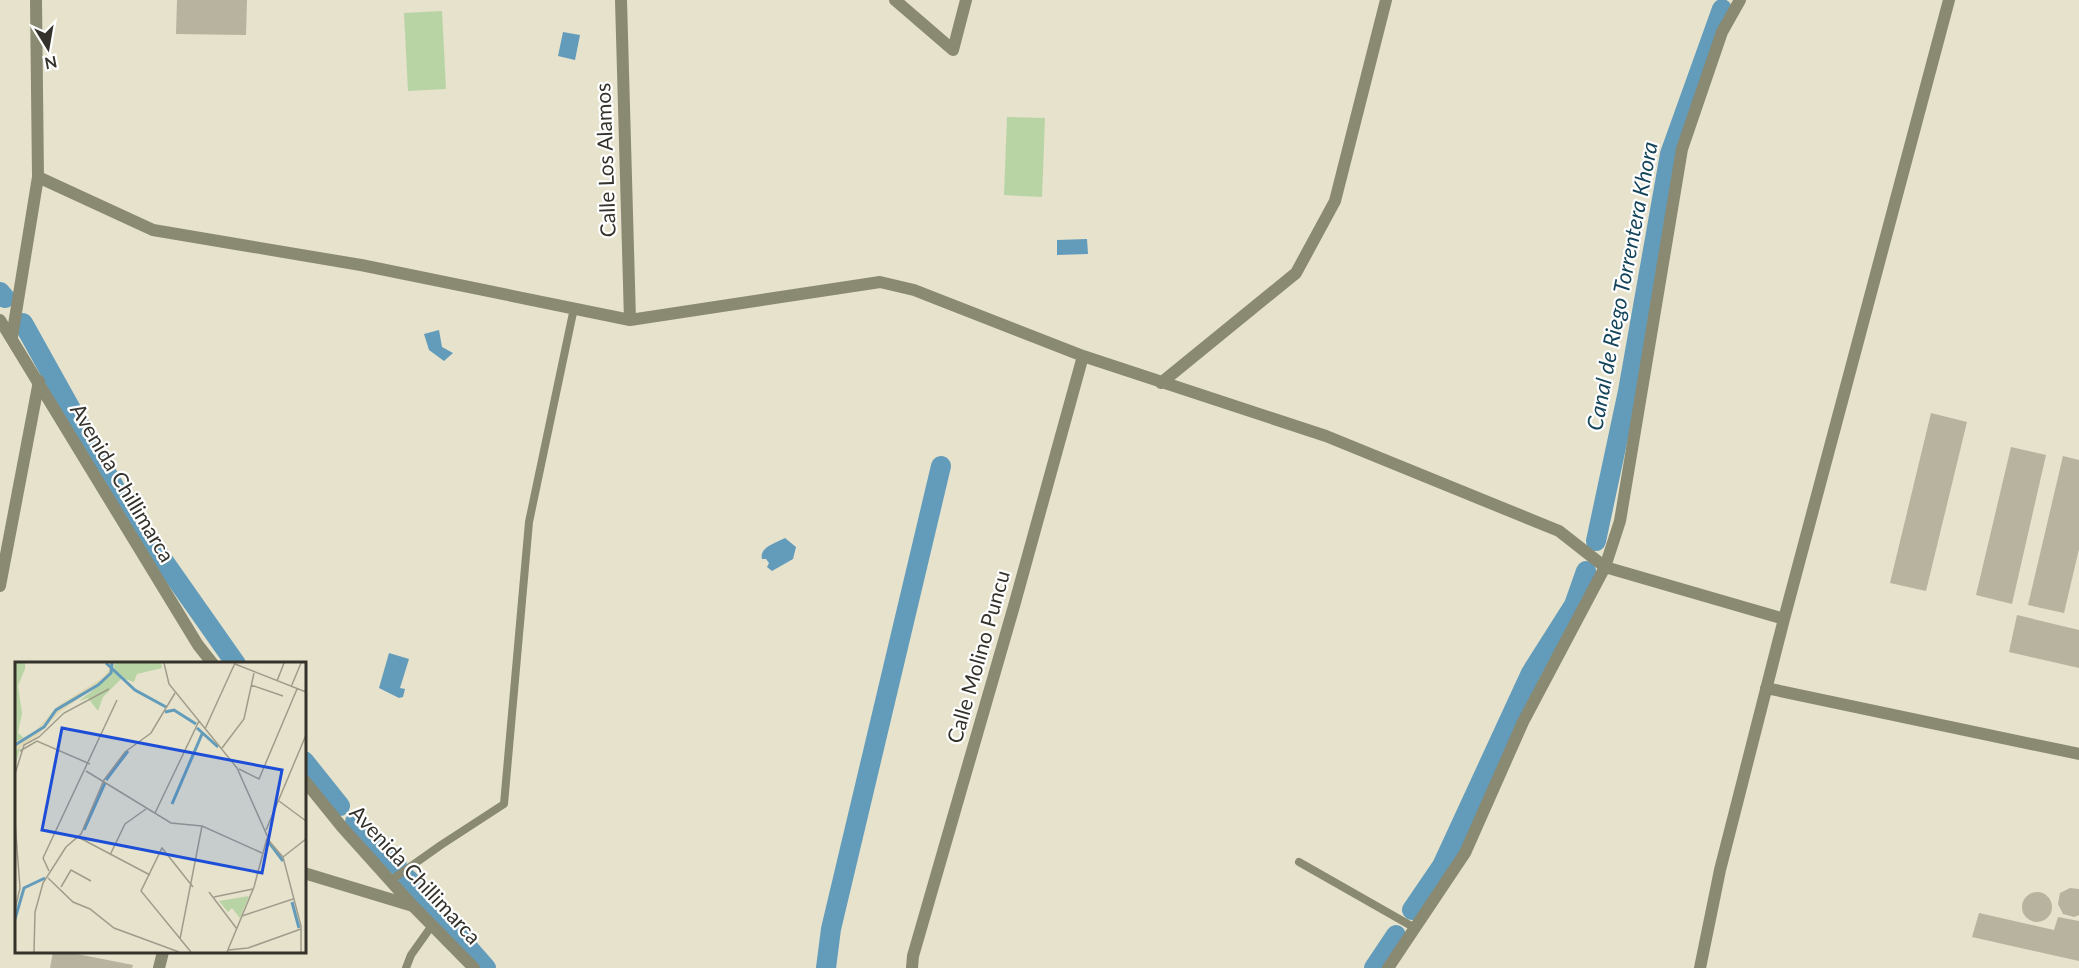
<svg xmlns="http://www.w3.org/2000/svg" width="2079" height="968" font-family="Lato,sans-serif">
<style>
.green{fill:#b8d4a4}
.water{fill:#639cba}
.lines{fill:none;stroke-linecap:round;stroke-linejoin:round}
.canal{stroke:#639cba;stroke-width:20}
.building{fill:#b7b39e}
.service{stroke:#8a8972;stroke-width:8}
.minor{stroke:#8a8972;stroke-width:12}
.tertiary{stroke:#8a8972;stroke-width:12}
.labels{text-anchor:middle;stroke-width:4.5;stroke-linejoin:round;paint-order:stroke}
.street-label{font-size:21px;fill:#34322a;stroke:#fff}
.water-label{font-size:22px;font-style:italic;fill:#14445a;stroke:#fff}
.inset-river{fill:none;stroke:#639cba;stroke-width:3}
.inset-road{fill:none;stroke:#9f9c8b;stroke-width:1.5}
.view{fill:#1d4ed8;fill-opacity:0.15;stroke:#1d4ed8;stroke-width:3}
.inset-edge{fill:none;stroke:#34322a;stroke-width:3}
</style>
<rect width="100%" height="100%" fill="#e6e2cc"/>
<!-- green -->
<path class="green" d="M442 11 446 89 408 91 404 13Z
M1007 117 1045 118 1042 197 1004 195Z"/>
<!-- water -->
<path class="water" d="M563 32 580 35 575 60 558 56Z
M1087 239 1088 254 1057 255V240Z
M439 330 442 347 453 353 444 361 429 350 424 334Z
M785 538 796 547 793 559 772 571 767 567 769 563 766 559H762C759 547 776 543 785 538Z
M389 653 409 659 400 688 405 689 403 697 399 698 379 688Z"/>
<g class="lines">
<!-- canal -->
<path class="canal" d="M0 292 5 298
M23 323 125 506 236 664
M1596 541 1628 391 1670 154 1722 9
M304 761 340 806
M355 822 397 865
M408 879 486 968
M1412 910 1442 866 1531 673 1574 605 1586 571
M826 968 831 929 941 466
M1374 968 1396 935"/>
</g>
<!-- building -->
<path class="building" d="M177 0H247L246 35 176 34Z
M1931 413 1967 422 1926 591 1890 583Z
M2011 447 2046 455 2012 604 1976 595Z
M2063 456 2079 460V549L2064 613 2028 605Z
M2017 615 2079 630V668L2009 652Z
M2070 888 2079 889V915L2074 917 2063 914 2058 904 2060 893Z
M2022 907a15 15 0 1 1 30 0a15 15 0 1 1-30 0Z
M1979 913 2054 930 2058 917 2079 921V961L1972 937Z
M53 952H67L133 965 132 968H50Z"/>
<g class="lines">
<!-- service -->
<path class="service" d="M1299 862 1415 928
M390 881 441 845 504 804 529 522 574 308
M406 968 411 955 433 924"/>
<!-- minor -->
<path class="minor" d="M621 0 630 320
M895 0 953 50 966 0
M38 177 153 230 361 265 630 320 880 282 914 290 1083 356 1326 436 1559 531 1605 567 1784 619
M12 337 38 177 36 0
M1161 383 1296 273 1335 201 1386 0
M0 586 39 381
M1766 688 2079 754
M304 873 413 906
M159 968 163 952
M912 968 913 956 1014 606 1083 356
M1388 968 1465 853 1523 722 1605 567 1620 521 1682 149 1722 32 1740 0
M1700 968 1720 870 1784 619 1949 0"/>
<!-- tertiary -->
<path class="tertiary" d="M0 320 198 645 213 664
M304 780 342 827 413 906 474 968"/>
</g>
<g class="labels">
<!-- street labels -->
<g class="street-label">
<text transform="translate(606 160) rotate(-92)" y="7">Calle Los Alamos</text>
<text transform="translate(122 483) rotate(59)" y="7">Avenida Chillimarca</text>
<text transform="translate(979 657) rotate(-74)" y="7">Calle Molino Puncu</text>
<text transform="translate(415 875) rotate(47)" y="7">Avenida Chillimarca</text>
</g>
<!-- water labels -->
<g class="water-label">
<text transform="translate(1622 286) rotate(-79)" y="8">Canal de Riego Torrentera Khora</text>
</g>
</g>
<!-- overview -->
<g transform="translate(15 662)">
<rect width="291" height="291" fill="#e6e2cc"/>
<path d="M0 1H10V7L3 24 7 51 3 71 8 75 0 105ZM100 1H146L147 6 122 12 119 20 107 16 88 35 83 49 73 36 64 39 86 22ZM234 234 225 256 217 246 213 250 204 239Z" fill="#b8d4a4"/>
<path d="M94 1H100L97 13 45 50 22 74 0 89V80L19 70 44 43 87 16 94 8Z" fill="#e1d8b3"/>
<path class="inset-river" d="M91 1 120 28 151 45M150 50 159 48 181 62M182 66 203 85M0 83 29 65 41 48 83 23 96 11 97 1M91 118 113 89M157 142 187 72M69 168 90 121M253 179 268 199M277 240 284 266M0 257 9 226 30 216"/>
<path class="inset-road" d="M149 1 154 22 222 106 255 180 268 195 286 264V290M220 2 291 30M262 19 269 1M236 23 268 34M276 25 286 1M190 67 220 1M207 86 229 57 239 11M5 89 22 79 75 102M224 107 244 117 282 27M71 109 156 161 187 164 247 191M0 112 9 83 24 75 49 51 94 27M264 139 291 159M140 151 184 59M0 160 5 226 0 247M251 168 291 73M63 175 135 213M95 193 110 162 131 147M268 195 291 177M34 209 28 196 102 38M33 216 58 240 75 247 99 266 164 290M46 225 56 208 76 219M194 230 222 267M199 235 238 227M227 254 278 237M165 277 187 164M213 288 233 286 286 267M19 290 20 250 28 221 51 185 66 172 89 118 110 90 136 71 160 31M176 290 126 229 147 186 178 225M212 290 239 225 252 176"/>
<path class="view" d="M47 66 267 108 247 211 27 168Z"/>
<rect width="291" height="291" class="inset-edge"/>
</g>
<!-- north arrow -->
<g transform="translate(48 48) rotate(169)" stroke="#ffffff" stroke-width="4.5" paint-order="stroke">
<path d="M0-4.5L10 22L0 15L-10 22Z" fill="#34322a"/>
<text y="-9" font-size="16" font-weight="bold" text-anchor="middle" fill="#34322a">N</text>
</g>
</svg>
